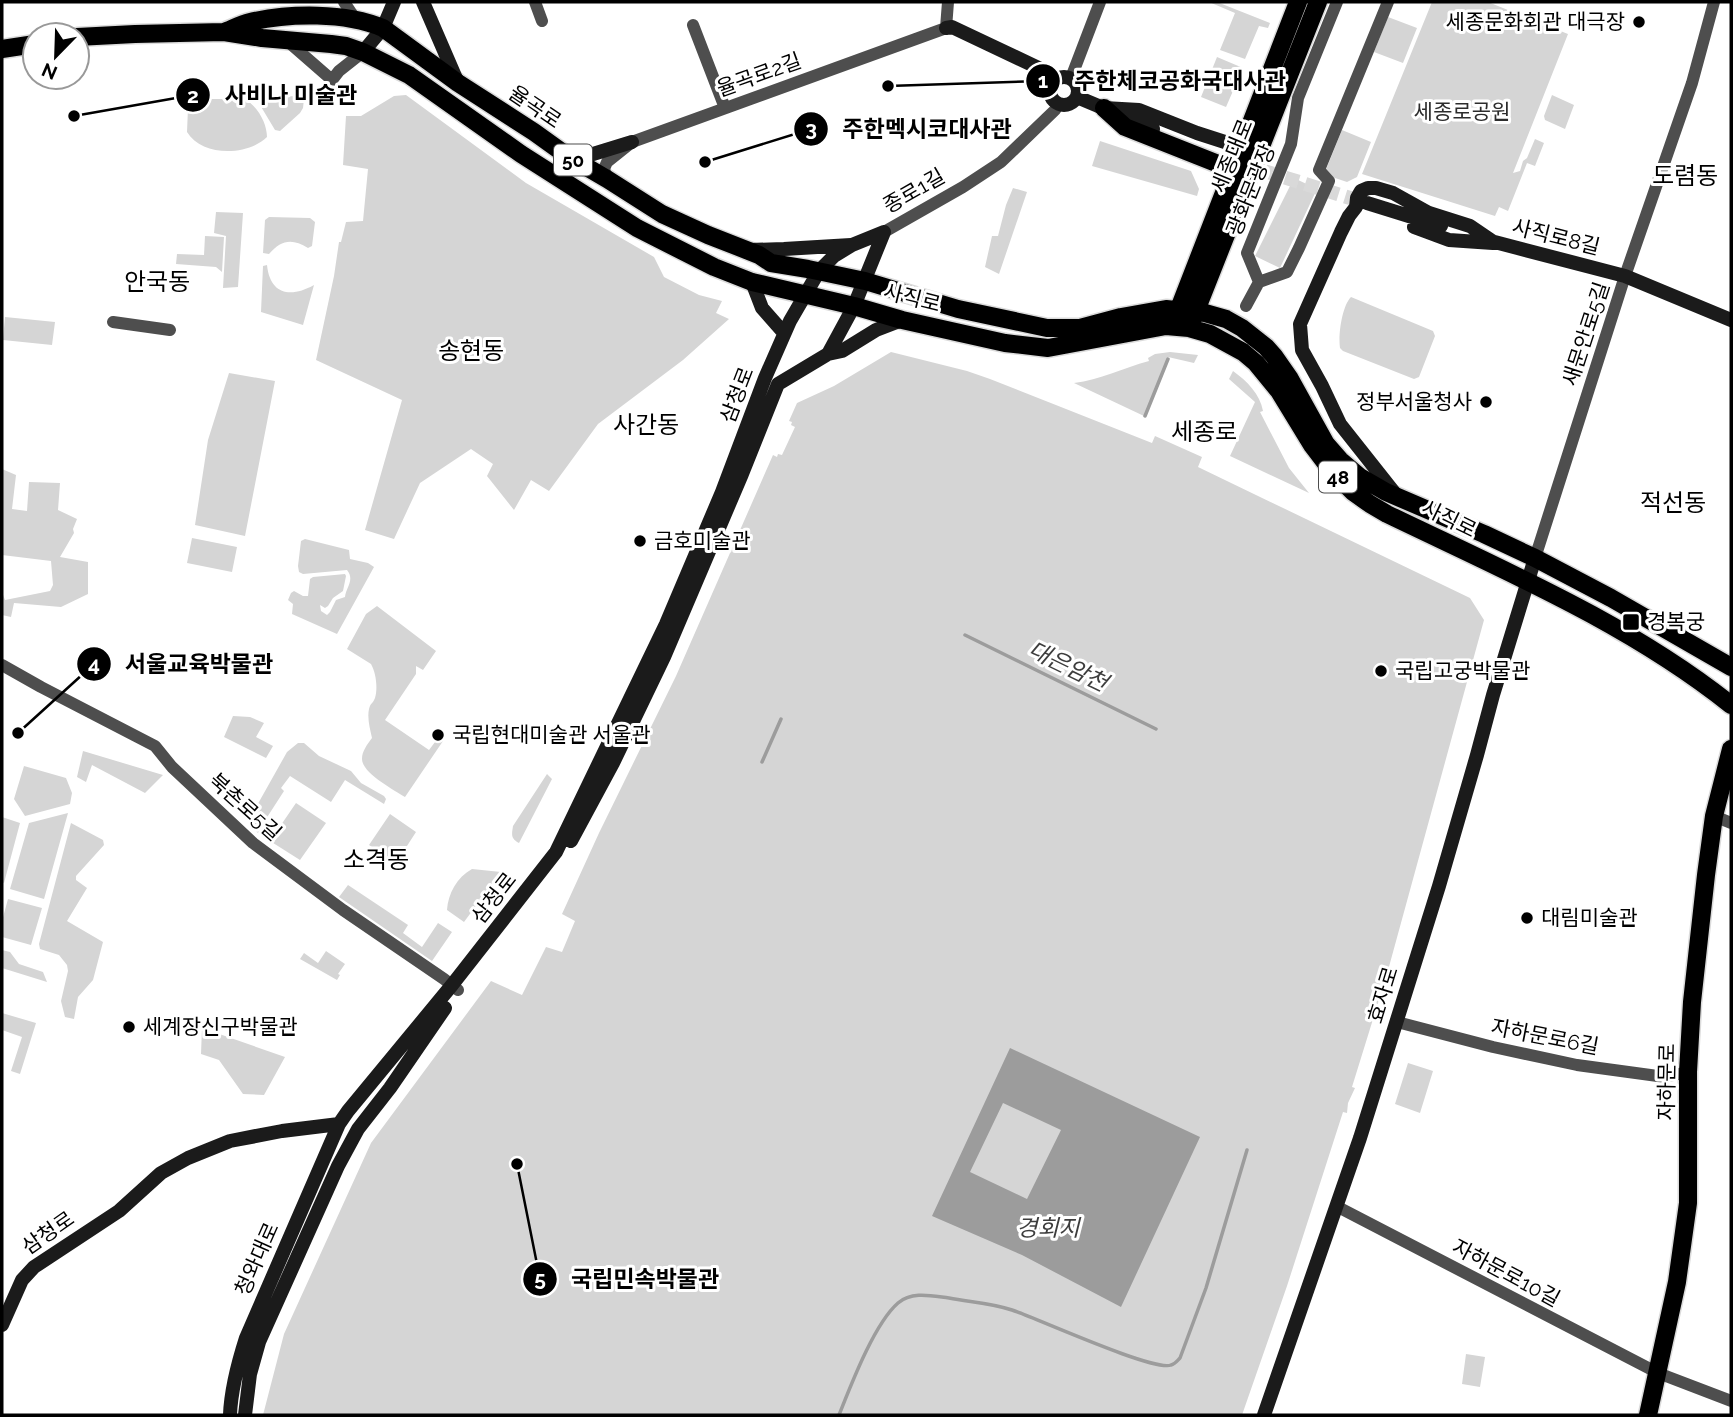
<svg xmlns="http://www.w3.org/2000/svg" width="1733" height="1417" font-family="Raleway,'Noto Sans KR',sans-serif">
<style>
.green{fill:#d5d5d5}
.water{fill:#9c9c9c;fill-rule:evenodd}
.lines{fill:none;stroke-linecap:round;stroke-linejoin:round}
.stream{stroke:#9c9c9c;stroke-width:3.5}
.secondary-tunnel{stroke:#d9d9d9;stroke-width:14;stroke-dasharray:14 7;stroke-linecap:butt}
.primary-casing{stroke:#dbdbdb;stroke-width:21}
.street{stroke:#4e4e4e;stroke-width:12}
.secondary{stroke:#1b1b1b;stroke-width:14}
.primary{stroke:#000;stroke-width:18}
.poi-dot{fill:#000;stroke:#fff;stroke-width:2.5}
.labels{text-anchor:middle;stroke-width:6;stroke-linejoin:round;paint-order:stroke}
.shield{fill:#fff;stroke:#4c4c4c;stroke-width:2}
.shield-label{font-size:19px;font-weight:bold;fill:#000}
.poi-label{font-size:21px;fill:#000;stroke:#fff;text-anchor:start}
.street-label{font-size:21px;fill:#000;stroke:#fff}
.park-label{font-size:21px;fill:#2c2c2c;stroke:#fff}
.water-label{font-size:23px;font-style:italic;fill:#3d3d3d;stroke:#fff}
.quarter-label{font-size:24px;fill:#000;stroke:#fff}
.leader{fill:none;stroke:#000;stroke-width:2.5}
.callout-dot{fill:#000;stroke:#fff;stroke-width:2.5}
.mark-label{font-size:21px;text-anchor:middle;font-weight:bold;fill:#fff}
.callout-label{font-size:23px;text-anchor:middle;font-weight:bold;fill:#000;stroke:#fff;stroke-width:6;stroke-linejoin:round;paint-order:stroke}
</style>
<rect width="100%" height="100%" fill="#fff"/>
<!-- green -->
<path class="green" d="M1209 2H1217L1270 23 1268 28 1259 26 1245 59 1220 50 1235 13Z
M1432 2H1488L1568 34 1513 173 1520 171 1523 161 1527 158 1535 139 1544 143 1535 166 1527 163 1508 211 1499 207 1495 216 1362 174Z
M1388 17 1417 28 1403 63 1374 52Z
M1217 57 1243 68 1226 107 1201 97Z
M406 95 526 183 654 257 664 277 699 295 722 301 716 313 729 319 683 360 598 424 549 491 531 480 514 510 487 476 493 464 471 449 420 483 394 539 365 530 402 400 316 360 334 276 339 242H341L346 222 363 221 368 169 343 165 346 116H361L394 96Z
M1552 95 1574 105 1565 129 1545 120 1544 116Z
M301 96 304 99 303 108 300 113 280 131 275 130 257 100 260 97Z
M198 99H244C257 105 267 123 267 137 248 156 202 157 187 132L188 108 189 105Z
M1342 130 1371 142 1357 177 1347 182 1332 177 1325 172Z
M1100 141 1191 171 1199 189 1197 196 1092 166Z
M1294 178 1317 189 1280 268 1255 256Z
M1013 188 1027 192 999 274 985 267 992 236H998L1006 205Z
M216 212 243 213 238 287 223 288 226 236 214 233Z
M269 217 310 218 315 222 312 246 308 248C292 238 281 240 269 254L263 253 265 220Z
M205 236 224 237 222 272 216 267 176 264 177 254 204 255Z
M267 265C270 295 291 298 314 285L303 325 261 312 263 266Z
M1351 297 1433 331 1435 336 1419 377 1414 379 1343 351 1340 348C1338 335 1342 306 1351 297Z
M5 317 55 322 52 345 3 340Z
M891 352 967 371 990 379 1152 443 1155 436 1202 457 1198 467 1470 598 1484 620 1387 974 1352 1087 1355 1088 1348 1103 1347 1113 1343 1112 1287 1286 1242 1415H263L284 1334 371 1143 491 981 522 995 546 947 562 952 575 921 562 914 599 833 676 676 773 455 777 457 778 454 782 455 795 427 791 425 792 422 789 421 797 403 834 386Z
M1170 352 1198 355 1194 363 1168 357 1144 416 1074 383C1100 380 1123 368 1149 361L1148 358 1155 354Z
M1233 371C1247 381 1260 394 1263 411L1260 412 1289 468 1309 493 1230 456 1255 402 1229 379Z
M229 373 275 381 245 536 195 525 208 440Z
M2 469 16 475 12 509 27 511 29 482 60 483 58 510 77 519 73 529 74 533 60 557 88 562V594L61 607 14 603 11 617 2 615V592L5 600 50 591 53 585 51 561 2 555Z
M192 538 237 547 232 572 187 563Z
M305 539 349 550 350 559 368 563 374 567 337 634 292 614 293 604 288 600 291 593 294 591 303 596H308L310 579 313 577 345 574 346 576 343 591 333 598 328 606 325 608 320 605 321 611 327 615 330 612 336 600 345 597C346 587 355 580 347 570L303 574 299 572 298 566 301 541Z
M377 606 436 651 423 670 416 666V674L385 720 429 750 438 738 443 741 405 797C394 790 362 773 362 759 362 751 367 745 372 738 370 729 367 718 369 709 371 702 372 705 375 698 378 688 376 673 371 664L347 649 366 614Z
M233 716 250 717 264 723 256 737 273 746 266 758 224 737Z
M298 743H304L319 756 351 771 361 783 384 796 386 799 384 804 345 780 331 802 290 776 281 788 284 791 264 822 273 828 266 838 252 829 249 824 250 818 287 752Z
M83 751 163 775 145 793 92 765 86 782 77 777Z
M24 766 66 778 72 793 70 804 25 816 14 799Z
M547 774 552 779 519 843C510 838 512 834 513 826Z
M296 803 326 823 300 860 270 841Z
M68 813 44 899 10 889 29 823Z
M390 814 416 832 396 863 369 845Z
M2 817 20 823 4 883 2 882Z
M71 823 103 840 104 845 76 876V880L87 888 67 921 103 942 93 980 78 997 74 1019 65 1017 61 1001 68 971 67 965 59 955 40 949 39 944Z
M472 869 501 872 464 922 447 910C448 894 457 877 472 869Z
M348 885 408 925 403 933 422 947 438 923 452 932 432 961 339 897Z
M8 899 42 908 31 945 2 937V921Z
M2 950 10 952 19 964 43 972 47 982 2 968Z
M326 951 345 964 338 974 340 975 337 980 300 959 304 953 318 963Z
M2 1013 36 1023 20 1074 11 1071 22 1037 2 1030Z
M202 1028 285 1057 264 1095 243 1094 219 1060 201 1054Z
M1408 1063 1433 1071 1420 1113 1395 1104Z
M1466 1354 1485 1357 1480 1387 1462 1384Z"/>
<!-- water -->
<path class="water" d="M1010 1048 1200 1137 1121 1307 1022 1255 932 1216ZM1003 1103 1061 1130 1027 1199 970 1172Z"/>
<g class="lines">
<!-- stream -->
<path class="stream" d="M1145 416 1168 359
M965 635 1156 729
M762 762 781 719
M839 1415C851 1385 874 1324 898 1303 912 1291 932 1296 949 1298 969 1302 992 1303 1012 1310 1036 1318 1154 1372 1171 1365 1175 1364 1177 1361 1180 1358L1206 1288 1247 1150"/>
<!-- secondary-tunnel -->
<path class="secondary-tunnel" d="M1245 165 1366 203"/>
<!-- primary casing -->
<g class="primary-casing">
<path id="primary" d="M224 32C232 29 241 24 250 22 290 13 345 12 383 28L458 83 534 132 566 155 607 179 662 214 708 235 759 255 771 263 808 269 865 281 958 309 1047 328H1080L1121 317 1166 309 1205 313 1226 319 1242 328 1266 347 1274 356 1290 379 1326 444 1340 460 1360 477 1386 492 1484 534 1535 558 1611 598 1731 667
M77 37 135 34 224 32 262 38 331 44 346 46 363 52 409 75 521 154 637 228 714 267 752 282 854 306 902 320 1005 343 1048 348 1166 326 1189 328 1210 334 1243 352 1256 363 1279 391 1312 445 1331 470 1353 492 1370 504 1387 514C1505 571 1628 623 1731 705
M2 49 35 44
M1104 108 1125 127 1226 167 1229 170V181
M1175 319 1298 2
M1192 321 1318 2
M1648 1415 1677 1282 1688 1203V1072L1692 1002 1706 875 1714 816 1731 749"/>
</g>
<!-- street -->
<path class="street" d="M344 2 356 20
M535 2 542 21
M1337 2 1298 98 1291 144 1247 253 1259 282 1287 272 1299 248 1329 181 1319 170 1388 2
M693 25 725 108
M285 39 332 80 339 71 363 52
M1071 78 1100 2
M607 179 604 169 607 162 632 142 946 28 948 2
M884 232 963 187 1001 162 1055 110 1058 104
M1246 306 1259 282
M113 322 170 330
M1535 558 1625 276 1692 83 1714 2
M2 665 41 687 155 746 172 767 253 843 343 910 444 979 458 990
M1714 816 1731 823
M1397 1022 1493 1047 1577 1065 1665 1077 1688 1072
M1336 1206 1658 1373 1731 1401"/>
<!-- secondary -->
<path class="secondary" d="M423 2 458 83
M946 28 952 27 1045 71 1055 80
M363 52 383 28 394 2
M1050 91a14 14 0 1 1 28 0a14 14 0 1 1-28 0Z
M1077 97 1153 129
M1104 108 1139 110 1197 133 1228 143 1237 141 1243 136 1248 129
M566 155 593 154 632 142
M1367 203 1441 226
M1414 227 1449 240 1493 243
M1487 240 1625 276 1731 320
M749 250 784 249 851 245
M752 282 762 308 784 333
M828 354 854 306 884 232
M1397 496 1340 424 1322 386 1302 350 1300 324 1341 232 1349 216 1356 207 1357 198 1361 191 1368 188H1376L1393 193 1429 213 1470 226 1495 243
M571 841 613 763 664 657 742 474 778 384 828 354 842 351 876 330 902 320
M2 1325 22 1280 34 1267 119 1211 161 1173 188 1158 230 1141 282 1131 339 1124
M230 1415C231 1388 238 1363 246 1338L339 1124 348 1111 452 985 556 852 666 624 722 492 765 378 790 321 819 271 834 256 852 245 884 232
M245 1415 250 1374 259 1342 338 1166 358 1129 390 1088 445 1008
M1264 1415 1360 1138 1439 886 1477 755 1493 695 1535 558"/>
<!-- primary -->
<use href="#primary" class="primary"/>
</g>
<!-- markers -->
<g class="poi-dot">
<circle cx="1639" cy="22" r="7"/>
<circle cx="1486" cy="402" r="7"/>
<circle cx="640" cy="541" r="7"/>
<rect x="1622" y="613" width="18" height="18" rx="3.5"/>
<circle cx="1381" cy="671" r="7"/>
<circle cx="438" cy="735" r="7"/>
<circle cx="1527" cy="918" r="7"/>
<circle cx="129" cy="1027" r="7"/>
</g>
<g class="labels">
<!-- shield labels -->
<g class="shield">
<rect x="554" y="144.5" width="38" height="31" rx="5"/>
<rect x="1319" y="461.5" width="38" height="31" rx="5"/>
</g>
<g class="shield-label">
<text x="573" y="167">50</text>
<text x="1338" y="484">48</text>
</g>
<!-- poi labels -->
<g class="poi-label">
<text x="1625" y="29" text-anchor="end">세종문화회관 대극장</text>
<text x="1472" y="409" text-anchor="end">정부서울청사</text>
<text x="654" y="548">금호미술관</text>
<text x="1647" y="629">경복궁</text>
<text x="1395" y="678">국립고궁박물관</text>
<text x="452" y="742">국립현대미술관 서울관</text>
<text x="1541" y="925">대림미술관</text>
<text x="143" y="1034">세계장신구박물관</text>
</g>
<!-- street labels -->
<g class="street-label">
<text transform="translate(759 75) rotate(-20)" y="7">율곡로2길</text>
<text transform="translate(535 107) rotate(34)" y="7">율곡로</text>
<text transform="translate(1232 156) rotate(-68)" y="7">세종대로</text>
<text transform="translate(1251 190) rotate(-68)" y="7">광화문광장</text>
<text transform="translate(914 191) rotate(-30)" y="7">종로1길</text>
<text transform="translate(1556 237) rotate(14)" y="7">사직로8길</text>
<text transform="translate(912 298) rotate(14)" y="7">사직로</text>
<text transform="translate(1586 334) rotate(-72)" y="7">새문안로5길</text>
<text transform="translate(737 395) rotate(-69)" y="7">삼청로</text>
<text transform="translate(1449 519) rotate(26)" y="7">사직로</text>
<text transform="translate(245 807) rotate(42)" y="7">북촌로5길</text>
<text transform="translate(494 898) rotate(-52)" y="7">삼청로</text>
<text transform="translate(1383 995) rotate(-73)" y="7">효자로</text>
<text transform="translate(1545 1037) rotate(11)" y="7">자하문로6길</text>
<text transform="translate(1667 1082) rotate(-89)" y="7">자하문로</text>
<text transform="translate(48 1233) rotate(-35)" y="7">삼청로</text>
<text transform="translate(257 1259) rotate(-66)" y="7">청와대로</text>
<text transform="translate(1506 1273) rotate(28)" y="7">자하문로10길</text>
</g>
<!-- park labels -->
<g class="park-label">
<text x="1462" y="119">세종로공원</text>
</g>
<!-- water labels -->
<g class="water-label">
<text transform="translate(1068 666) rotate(26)" y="8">대은암천</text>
<text x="1048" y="1236">경회지</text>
</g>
<!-- quarter labels -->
<g class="quarter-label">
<text x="1685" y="184">도렴동</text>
<text x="157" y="290">안국동</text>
<text x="471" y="359">송현동</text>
<text x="646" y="433">사간동</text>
<text x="1204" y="440">세종로</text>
<text x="1673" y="511">적선동</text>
<text x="376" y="868">소격동</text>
</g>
</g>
<!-- callouts -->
<path class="leader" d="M888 86L1043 81M74 116L193 95M705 162L811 129M18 733L94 664M517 1164L540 1279"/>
<g class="callout-dot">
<circle cx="888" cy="86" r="7"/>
<circle cx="74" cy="116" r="7"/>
<circle cx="705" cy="162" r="7"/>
<circle cx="18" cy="733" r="7"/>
<circle cx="517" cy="1164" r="7"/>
<circle cx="1043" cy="81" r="18"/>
<circle cx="193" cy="95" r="18"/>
<circle cx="811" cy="129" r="18"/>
<circle cx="94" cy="664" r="18"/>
<circle cx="540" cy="1279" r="18"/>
</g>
<g class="mark-label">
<text x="1043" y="88">1</text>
<text x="193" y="103">2</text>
<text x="811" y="136">3</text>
<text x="94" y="671">4</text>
<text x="540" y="1286">5</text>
</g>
<g class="callout-label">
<text x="1180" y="89">주한체코공화국대사관</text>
<text x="291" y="103">사비나 미술관</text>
<text x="927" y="137">주한멕시코대사관</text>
<text x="199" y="672">서울교육박물관</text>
<text x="645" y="1287">국립민속박물관</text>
</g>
<!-- border -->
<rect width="1733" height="1417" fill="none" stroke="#000000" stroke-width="7"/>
<!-- north arrow -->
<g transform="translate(56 56) rotate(203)"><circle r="33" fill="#ffffff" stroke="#999999" stroke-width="2"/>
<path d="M0-5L12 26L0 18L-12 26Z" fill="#000000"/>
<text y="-10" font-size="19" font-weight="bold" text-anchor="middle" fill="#000000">N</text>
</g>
</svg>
